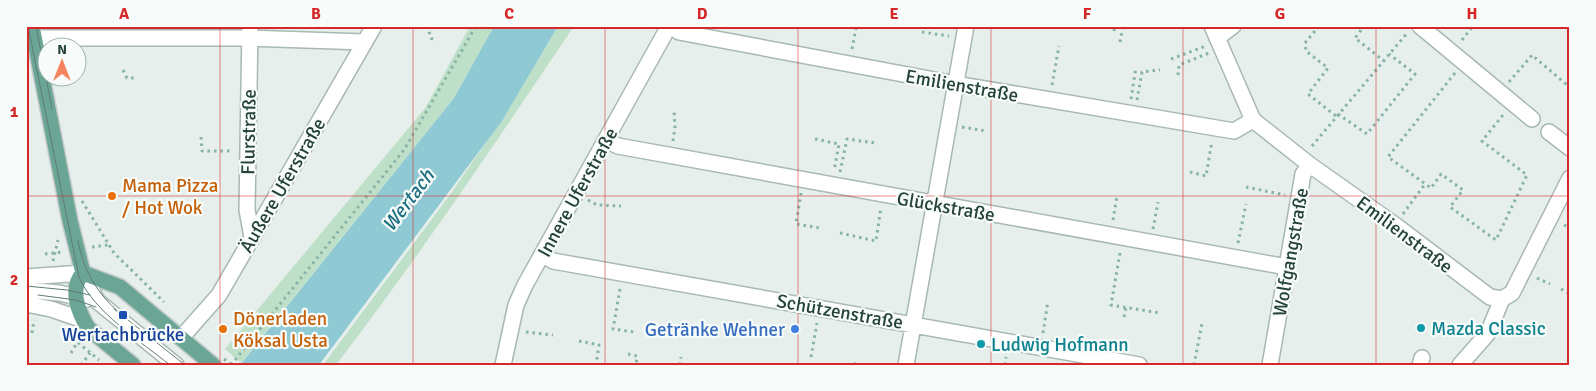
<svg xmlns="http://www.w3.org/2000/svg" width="1596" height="391" font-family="Signika,sans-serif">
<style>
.green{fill:#bfe0c8}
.water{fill:#8ec9d4}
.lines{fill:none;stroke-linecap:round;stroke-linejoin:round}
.minor-casing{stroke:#a8b8b2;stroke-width:18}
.major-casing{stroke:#c2cac8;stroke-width:18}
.path{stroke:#86b3a5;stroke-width:3;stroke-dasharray:2.5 4;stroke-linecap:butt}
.minor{stroke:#fff;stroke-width:15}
.major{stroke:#6aa596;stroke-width:15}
.tram{stroke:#5f7d75;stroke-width:1}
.path-bridge{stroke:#86b3a5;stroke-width:3;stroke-dasharray:2.5 4;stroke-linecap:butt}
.grid{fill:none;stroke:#d62828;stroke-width:1;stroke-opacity:0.55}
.food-dot{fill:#e8710a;stroke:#f7fbf9;stroke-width:2}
.transit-dot{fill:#1a4fb4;stroke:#f7fbf9;stroke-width:2}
.culture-dot{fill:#0f9aa8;stroke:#f7fbf9;stroke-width:2}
.shop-dot{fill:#3f7fe0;stroke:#f7fbf9;stroke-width:2}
.labels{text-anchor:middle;stroke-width:4.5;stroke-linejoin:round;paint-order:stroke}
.street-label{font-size:19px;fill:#24423a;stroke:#f7fbf9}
.food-label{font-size:19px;fill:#c56008;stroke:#f7fbf9;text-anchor:start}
.culture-label{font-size:19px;fill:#0d838f;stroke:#f7fbf9;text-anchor:start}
.shop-label{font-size:19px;fill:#366cbe;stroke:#f7fbf9;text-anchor:end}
.transit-label{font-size:19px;fill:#164399;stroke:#f7fbf9}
.water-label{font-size:20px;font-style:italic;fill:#1c6f80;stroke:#f7fbf9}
.neatline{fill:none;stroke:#d62828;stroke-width:2}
.grid-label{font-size:16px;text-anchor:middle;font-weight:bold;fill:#d62828}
</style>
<rect width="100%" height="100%" fill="#e6efeb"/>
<!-- green -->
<path class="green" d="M470 26H494L454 98 241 363 225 349 426 107Z
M558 26H574C497 141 420 255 336 365H323L449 196 507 112Z"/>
<!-- water -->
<path class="water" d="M494 26H558L502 121 319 365H240L454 98Z"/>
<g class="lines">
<!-- minor casing -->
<g class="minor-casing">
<path id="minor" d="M250 26 247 210 252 237
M671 26 679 32 956 84 1234 131 1253 120
M1212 26 1253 120 1310 165 1395 225 1490 297 1502 299
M1420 26 1532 119
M26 38H249L365 42
M1217 38 1233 26
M1549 132 1570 148
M606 140 618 146 1287 267
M542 254 553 261 1139 365
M26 277 83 273 97 301 176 365
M26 290 59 293 87 299
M1502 299 1512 293 1570 178
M26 304 51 309 83 320
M181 338 219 295 374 26
M503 365 516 305 525 285 669 26
M906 365 966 26
M1270 365 1303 174 1310 165
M1420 365 1422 358
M1460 365 1488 333 1502 299"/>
</g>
<!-- major casing -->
<g class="major-casing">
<path id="major" d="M32 26 70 221 83 273
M83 273 120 287 213 365
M83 273C69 288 78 312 88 328L133 365"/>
</g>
<!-- path -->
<path class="path" d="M426 26 432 38 430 43
M1319 26 1305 43 1306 51 1328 68 1308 94 1336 116
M1356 26 1361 30 1355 38 1384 61
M1114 31 1115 26
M922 32 949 36
M1462 40 1473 26
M1120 42 1123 26
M852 49 856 28 858 26
M1171 59 1206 46
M123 70 127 78H137
M1455 73 1388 157 1431 188 1441 174 1463 190 1450 207 1496 240 1527 175 1482 141 1503 115
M1178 75 1179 65 1209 53
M1509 82 1532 55 1567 85 1570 80
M1052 85 1059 46
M1131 99 1136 67
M1137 100 1142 72 1160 70
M1338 114 1367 134 1415 74 1389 54
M962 127 986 131
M201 137 202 151H232
M815 139 839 144 834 171
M673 141 675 127 674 111
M1312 146 1408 32
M840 172 847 139 875 143
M1190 172 1206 176 1212 141
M1246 187 1285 195
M801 193 796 224 820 228
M588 200 597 205 621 206
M82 201 114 253 164 302
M1403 214 1425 184
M1113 220 1117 196
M1564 225 1570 228
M1153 229 1158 202
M840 233 876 241 881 207
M1238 243 1246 204
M92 247 108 245
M1120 253 1111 305 1160 313
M45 254 63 252
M53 261 58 240
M1537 278 1550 284
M620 289 613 329 634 332
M1561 289 1570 294
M1124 317 1126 307
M63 330 99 360
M526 332 553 335
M32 333 34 320
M1043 333 1048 301
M579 341 599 345 596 365
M71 353 77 343
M628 354 637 356 636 365
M811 357 817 323
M81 365 90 353
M231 365 404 150 476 26
M680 365 681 357
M855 365 856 359
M1005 365 1006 357
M1194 365 1202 323"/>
<!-- minor -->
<use href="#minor" class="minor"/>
<!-- major -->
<use href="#major" class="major"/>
<!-- tram -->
<path class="tram" d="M28 26 79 277C94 312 140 341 170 365
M36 26 52 109
M78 241C84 271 97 294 120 313
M26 286 67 290 90 295
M38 295 76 300 96 307
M114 309 185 365"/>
<!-- path-bridge -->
<path class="path-bridge" d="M224 359 232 365"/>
</g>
<!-- grid -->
<path class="grid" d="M220 26V365M413 26V365M605 26V365M798 26V365M991 26V365M1183 26V365M1376 26V365M26 196H1570"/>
<!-- markers -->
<g class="food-dot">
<circle cx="112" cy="196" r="5"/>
<circle cx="223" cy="329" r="5"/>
</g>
<rect class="transit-dot" x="118" y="310" width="10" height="10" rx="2.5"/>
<g class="culture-dot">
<circle cx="1421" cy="328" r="5"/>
<circle cx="981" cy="344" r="5"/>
</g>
<circle class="shop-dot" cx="795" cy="329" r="5"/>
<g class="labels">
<!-- street labels -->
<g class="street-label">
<text transform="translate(962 85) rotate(10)" y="7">Emilienstraße</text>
<text transform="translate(248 132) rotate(-89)" y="7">Flurstraße</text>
<text transform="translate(282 185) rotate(-60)" y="7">Äußere Uferstraße</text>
<text transform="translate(577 192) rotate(-61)" y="7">Innere Uferstraße</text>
<text transform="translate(946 206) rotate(10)" y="7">Glückstraße</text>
<text transform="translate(1405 234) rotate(37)" y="7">Emilienstraße</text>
<text transform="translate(1290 252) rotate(-80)" y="7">Wolfgangstraße</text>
<text transform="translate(840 311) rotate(10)" y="7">Schützenstraße</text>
</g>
<!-- food labels -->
<g class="food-label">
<text x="122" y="192">Mama Pizza<tspan x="122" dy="22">/ Hot Wok</tspan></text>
<text x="233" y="325">Dönerladen<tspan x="233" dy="22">Köksal Usta</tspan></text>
</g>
<!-- culture labels -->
<g class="culture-label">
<text x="1431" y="335">Mazda Classic</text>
<text x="991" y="351">Ludwig Hofmann</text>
</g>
<!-- shop labels -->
<g class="shop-label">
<text x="785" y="336">Getränke Wehner</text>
</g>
<!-- transit labels -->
<g class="transit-label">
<text x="123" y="341">Wertachbrücke</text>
</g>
<!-- water labels -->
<g class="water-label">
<text transform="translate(408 200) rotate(-53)" y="7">Wertach</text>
</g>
</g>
<!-- border -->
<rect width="1596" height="391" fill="none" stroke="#f7fbf9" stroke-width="55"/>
<!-- north arrow -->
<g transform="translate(62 62)"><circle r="24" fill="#f7fbf9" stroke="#a3b1ad"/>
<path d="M0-4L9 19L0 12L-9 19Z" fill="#f4845f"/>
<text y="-8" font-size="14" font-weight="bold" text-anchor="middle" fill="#24423a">N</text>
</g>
<rect x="28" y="28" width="1540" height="336" class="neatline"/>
<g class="grid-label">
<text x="124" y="19">A</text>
<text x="316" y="19">B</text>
<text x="509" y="19">C</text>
<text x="702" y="19">D</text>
<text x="894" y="19">E</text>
<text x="1087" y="19">F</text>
<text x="1280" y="19">G</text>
<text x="1472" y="19">H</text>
<text x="14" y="117">1</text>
<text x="14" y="285">2</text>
</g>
</svg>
